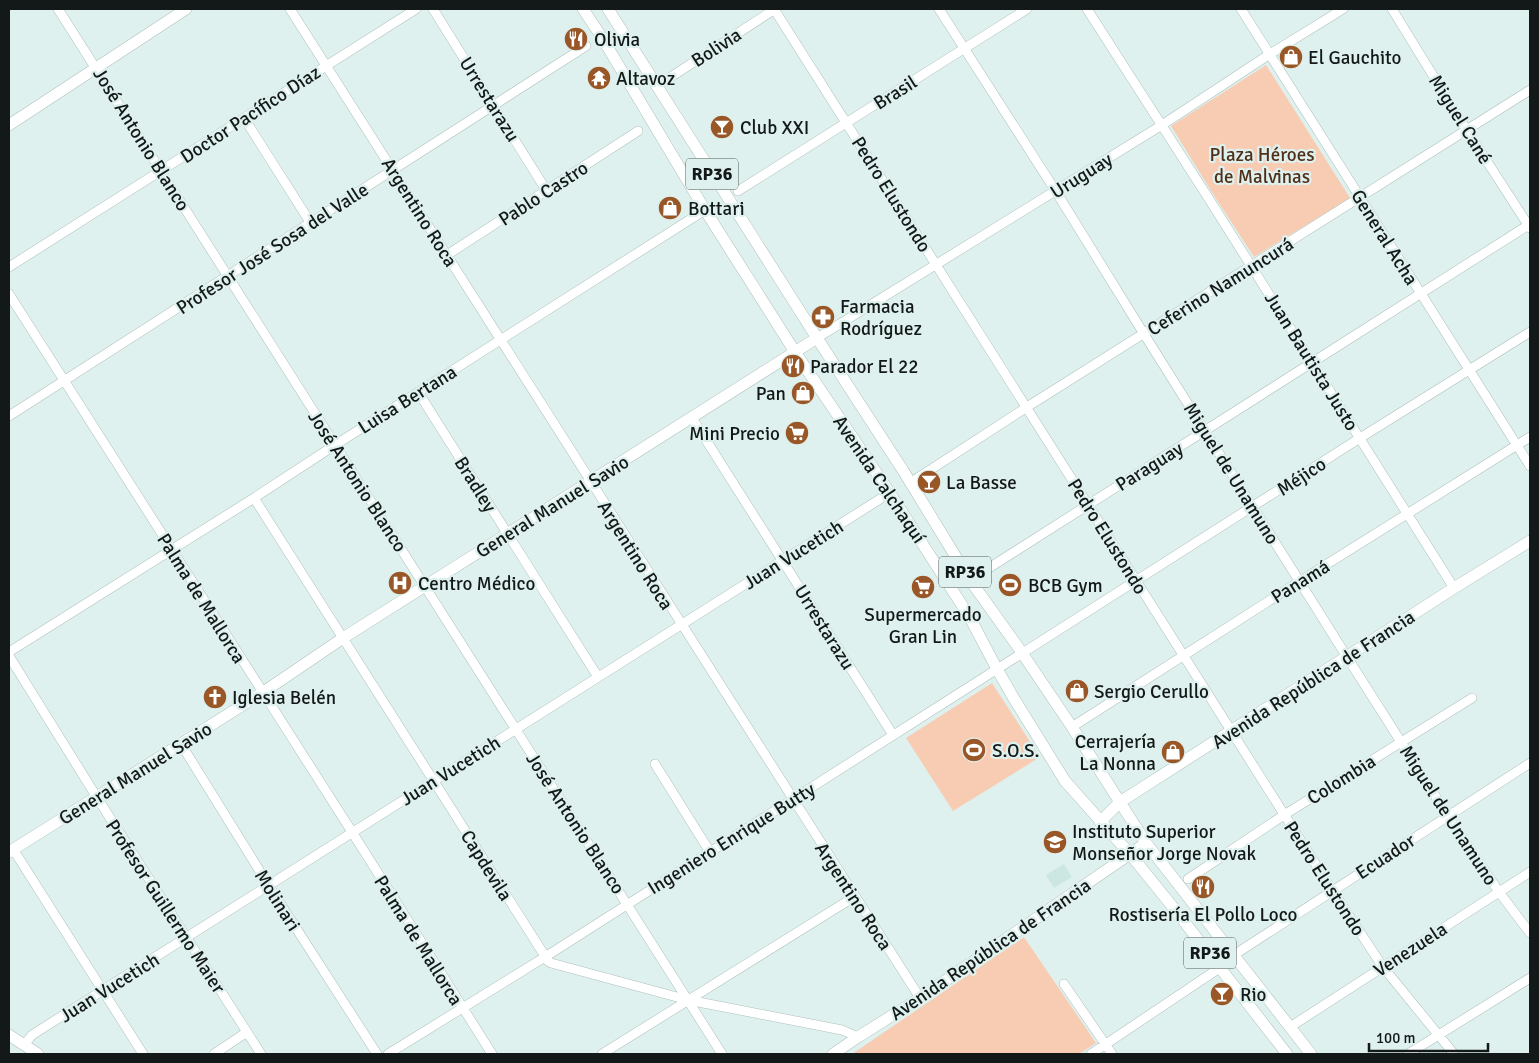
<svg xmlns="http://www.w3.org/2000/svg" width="1539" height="1063" font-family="Signika,sans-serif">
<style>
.built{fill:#cce7e2}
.green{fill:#f8ccb2}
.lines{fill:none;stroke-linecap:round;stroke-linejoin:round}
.minor-casing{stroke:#aec0bc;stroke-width:10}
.major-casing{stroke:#aec0bc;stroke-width:12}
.minor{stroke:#fff;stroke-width:9}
.major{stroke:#fff;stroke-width:11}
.labels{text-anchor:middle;stroke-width:4.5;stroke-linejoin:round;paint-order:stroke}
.shield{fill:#dff1ee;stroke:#505a58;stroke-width:1}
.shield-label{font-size:18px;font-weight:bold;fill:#131918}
.poi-label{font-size:19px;fill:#131918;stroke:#dff1ee;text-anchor:start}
.street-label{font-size:19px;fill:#131918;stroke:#dff1ee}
.park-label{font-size:19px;fill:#513019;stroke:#dff1ee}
</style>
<rect width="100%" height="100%" fill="#dff1ee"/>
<!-- built -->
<path class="built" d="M1064 864 1072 877 1054 888 1046 875Z"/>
<!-- green -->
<path class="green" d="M1266 65 1350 198 1254 257 1213 194 1171 126Z
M992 683 1040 757 953 811 906 738Z
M1024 937 1096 1043 1079 1054H852Z"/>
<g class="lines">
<!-- minor casing -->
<g class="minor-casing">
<path id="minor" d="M58 9 722 1054
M290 9 920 998
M433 9 546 190
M774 9 1332 890 1383 967 1454 1054
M939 9 1055 190 1144 334 1347 657 1448 816 1499 892 1530 933
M1087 9 1209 199 1454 588
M1241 9 1530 466
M1392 9 1466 129 1530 228
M657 86 775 9
M244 118 310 222
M738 191 1027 9
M447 255 638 131
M9 267 416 9
M9 294 352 832 492 1054
M817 338 1162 125 1270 54 1343 9
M418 392 598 677
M9 416 586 46
M692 418 893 735
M910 483 1027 407 1530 90
M254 498 548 961 551 963 688 1000 842 1030 858 1037
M970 580 1530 224
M9 652 254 498 335 445 705 210
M9 656 96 796 261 1054
M1072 727 1300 581 1530 437
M181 744 269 886 377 1054
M655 764 710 852
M13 849 143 1054
M1188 879 1284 815 1472 698
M1240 951 1530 763
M1064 984 1112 1054
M1290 1027 1530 872
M24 1045 32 1035 880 499
M214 1054 247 1032
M388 1054 545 957 1360 438 1530 332
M602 1054 854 897
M1091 1054 1221 967
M1408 1054 1530 978"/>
</g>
<!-- major casing -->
<g class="major-casing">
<path id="major" d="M583 9 601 36 705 210 795 352 882 481 969 616 997 669 1013 697 1065 781 1130 854 1172 906 1287 1054
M608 9 817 338 904 472 970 580 1018 647 1072 727 1146 843 1311 1054
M9 125 186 9
M1100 822 1120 802 1454 588 1530 541
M9 852 262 693 343 638 817 338
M9 1035 38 1054
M833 1054 858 1037 920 998 1146 843"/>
</g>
<!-- minor -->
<use href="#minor" class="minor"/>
<!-- major -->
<use href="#major" class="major"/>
</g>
<!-- icons -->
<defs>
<g id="restaurant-disc" transform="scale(1.25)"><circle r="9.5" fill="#995626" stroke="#dff1ee"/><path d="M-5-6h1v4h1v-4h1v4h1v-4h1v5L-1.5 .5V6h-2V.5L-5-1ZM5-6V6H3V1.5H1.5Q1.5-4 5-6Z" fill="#fff"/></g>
<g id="shop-disc" transform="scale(1.25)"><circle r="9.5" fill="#995626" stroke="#dff1ee"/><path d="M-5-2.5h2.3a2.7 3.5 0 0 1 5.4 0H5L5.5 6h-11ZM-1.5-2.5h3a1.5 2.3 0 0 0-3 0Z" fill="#fff"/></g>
<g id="temple-disc" transform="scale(1.25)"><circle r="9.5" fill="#995626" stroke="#dff1ee"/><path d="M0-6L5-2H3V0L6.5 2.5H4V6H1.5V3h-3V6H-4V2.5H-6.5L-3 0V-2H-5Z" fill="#fff"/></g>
<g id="bar-disc" transform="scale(1.25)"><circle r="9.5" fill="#995626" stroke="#dff1ee"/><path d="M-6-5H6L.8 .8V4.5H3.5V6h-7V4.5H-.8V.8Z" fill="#fff"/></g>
<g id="pharmacy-disc" transform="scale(1.25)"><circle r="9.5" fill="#995626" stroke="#dff1ee"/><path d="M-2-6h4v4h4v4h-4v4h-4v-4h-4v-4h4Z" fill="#fff"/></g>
<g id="supermarket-disc" transform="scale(1.25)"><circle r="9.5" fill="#995626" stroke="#dff1ee"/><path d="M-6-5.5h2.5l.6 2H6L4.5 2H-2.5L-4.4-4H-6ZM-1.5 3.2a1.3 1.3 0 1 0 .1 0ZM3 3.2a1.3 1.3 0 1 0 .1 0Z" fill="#fff"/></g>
<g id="hospital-disc" transform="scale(1.25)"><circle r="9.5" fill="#995626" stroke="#dff1ee"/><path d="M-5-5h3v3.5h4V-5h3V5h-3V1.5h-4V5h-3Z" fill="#fff"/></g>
<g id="stadium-disc" transform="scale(1.25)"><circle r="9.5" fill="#995626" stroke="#dff1ee"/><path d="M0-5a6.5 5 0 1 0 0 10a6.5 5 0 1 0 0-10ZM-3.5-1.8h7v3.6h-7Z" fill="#fff"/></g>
<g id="church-disc" transform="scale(1.25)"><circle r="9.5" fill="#995626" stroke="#dff1ee"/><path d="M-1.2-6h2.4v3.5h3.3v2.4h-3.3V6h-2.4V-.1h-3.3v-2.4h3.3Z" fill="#fff"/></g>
<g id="university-disc" transform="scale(1.25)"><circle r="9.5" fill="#995626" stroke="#dff1ee"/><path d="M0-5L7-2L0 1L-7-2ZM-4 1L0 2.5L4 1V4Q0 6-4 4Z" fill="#fff"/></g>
</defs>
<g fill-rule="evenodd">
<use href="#restaurant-disc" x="576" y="39"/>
<use href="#shop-disc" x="1291" y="57"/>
<use href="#temple-disc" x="599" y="78"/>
<use href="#bar-disc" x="722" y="127"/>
<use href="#shop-disc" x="670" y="208"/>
<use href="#pharmacy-disc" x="823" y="317"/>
<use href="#restaurant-disc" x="793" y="366"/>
<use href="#shop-disc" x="803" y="393"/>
<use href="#supermarket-disc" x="797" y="433"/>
<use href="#bar-disc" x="929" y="482"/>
<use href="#hospital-disc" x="400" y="583"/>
<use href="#stadium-disc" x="1010" y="585"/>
<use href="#supermarket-disc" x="923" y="587"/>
<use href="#shop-disc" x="1077" y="691"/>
<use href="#church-disc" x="215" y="697"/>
<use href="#stadium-disc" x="974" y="750"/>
<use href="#shop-disc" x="1173" y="752"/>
<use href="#university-disc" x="1055" y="842"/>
<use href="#restaurant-disc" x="1203" y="887"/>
<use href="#bar-disc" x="1222" y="994"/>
</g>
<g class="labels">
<!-- shield labels -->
<g class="shield">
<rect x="686" y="158.5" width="52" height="31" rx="4"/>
<rect x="939" y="556.5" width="52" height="31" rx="4"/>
<rect x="1184" y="937.5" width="52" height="31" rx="4"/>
</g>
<g class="shield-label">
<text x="712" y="180">RP36</text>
<text x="965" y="578">RP36</text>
<text x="1210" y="959">RP36</text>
</g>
<!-- poi labels -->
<g class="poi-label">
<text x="594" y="46">Olivia</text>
<text x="1308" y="64">El Gauchito</text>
<text x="616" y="85">Altavoz</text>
<text x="740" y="134">Club XXI</text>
<text x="688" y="215">Bottari</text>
<text x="840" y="313">Farmacia<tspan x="840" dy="22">Rodríguez</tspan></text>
<text x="810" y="373">Parador El 22</text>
<text x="786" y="400" text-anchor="end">Pan</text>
<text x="780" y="440" text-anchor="end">Mini Precio</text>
<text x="946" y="489">La Basse</text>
<text x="418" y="590">Centro Médico</text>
<text x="1028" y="592">BCB Gym</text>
<text x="923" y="621" text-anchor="middle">Supermercado<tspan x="923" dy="22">Gran Lin</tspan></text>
<text x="1094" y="698">Sergio Cerullo</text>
<text x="232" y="704">Iglesia Belén</text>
<text x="1156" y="748" text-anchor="end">Cerrajería<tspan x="1156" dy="22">La Nonna</tspan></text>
<text x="992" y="757">S.O.S.</text>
<text x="1072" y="838">Instituto Superior<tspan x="1072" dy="22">Monseñor Jorge Novak</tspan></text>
<text x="1203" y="921" text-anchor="middle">Rostisería El Pollo Loco</text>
<text x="1240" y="1001">Rio</text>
</g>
<!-- street labels -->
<g class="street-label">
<text transform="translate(716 47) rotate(-33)" y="7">Bolivia</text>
<text transform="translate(895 92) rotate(-32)" y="7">Brasil</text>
<text transform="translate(490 99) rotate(58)" y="7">Urrestarazu</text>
<text transform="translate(250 114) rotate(-33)" y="7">Doctor Pacífico Díaz</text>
<text transform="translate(1461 119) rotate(58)" y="7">Miguel Cané</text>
<text transform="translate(142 139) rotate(58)" y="7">José Antonio Blanco</text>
<text transform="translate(1081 175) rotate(-32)" y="7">Uruguay</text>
<text transform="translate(543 193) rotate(-33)" y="7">Pablo Castro</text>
<text transform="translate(892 194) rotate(58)" y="7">Pedro Elustondo</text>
<text transform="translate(420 212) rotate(58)" y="7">Argentino Roca</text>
<text transform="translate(1385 237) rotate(58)" y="7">General Acha</text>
<text transform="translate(272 248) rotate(-33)" y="7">Profesor José Sosa del Valle</text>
<text transform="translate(1220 286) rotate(-32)" y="7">Ceferino Namuncurá</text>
<text transform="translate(1312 361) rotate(58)" y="7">Juan Bautista Justo</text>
<text transform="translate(407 399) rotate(-32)" y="7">Luisa Bertana</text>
<text transform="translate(1149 466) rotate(-32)" y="7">Paraguay</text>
<text transform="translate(1232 473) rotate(58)" y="7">Miguel de Unamuno</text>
<text transform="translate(1301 476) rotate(-33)" y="7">Méjico</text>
<text transform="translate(880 479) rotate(56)" y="7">Avenida Calchaquí</text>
<text transform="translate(358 481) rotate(57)" y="7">José Antonio Blanco</text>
<text transform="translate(476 484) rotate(58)" y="7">Bradley</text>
<text transform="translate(552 506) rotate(-32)" y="7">General Manuel Savio</text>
<text transform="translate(1108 536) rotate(58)" y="7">Pedro Elustondo</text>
<text transform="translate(793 554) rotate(-32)" y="7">Juan Vucetich</text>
<text transform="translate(636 555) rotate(58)" y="7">Argentino Roca</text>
<text transform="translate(1300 581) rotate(-32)" y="7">Panamá</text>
<text transform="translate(202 598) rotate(58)" y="7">Palma de Mallorca</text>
<text transform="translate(825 627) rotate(58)" y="7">Urrestarazu</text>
<text transform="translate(1313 679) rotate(-33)" y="7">Avenida República de Francia</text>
<text transform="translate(450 770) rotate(-32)" y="7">Juan Vucetich</text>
<text transform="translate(135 773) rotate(-32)" y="7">General Manuel Savio</text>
<text transform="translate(1341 779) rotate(-32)" y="7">Colombia</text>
<text transform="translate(1449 815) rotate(57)" y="7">Miguel de Unamuno</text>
<text transform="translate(576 823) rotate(57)" y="7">José Antonio Blanco</text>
<text transform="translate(731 838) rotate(-32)" y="7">Ingeniero Enrique Butty</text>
<text transform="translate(1385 856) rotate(-33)" y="7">Ecuador</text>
<text transform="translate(487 865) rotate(58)" y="7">Capdevila</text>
<text transform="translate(1325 878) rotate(57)" y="7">Pedro Elustondo</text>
<text transform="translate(854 896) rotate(57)" y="7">Argentino Roca</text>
<text transform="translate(278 900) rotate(58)" y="7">Molinari</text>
<text transform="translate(166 906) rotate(57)" y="7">Profesor Guillermo Maier</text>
<text transform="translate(419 940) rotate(58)" y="7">Palma de Mallorca</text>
<text transform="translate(990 949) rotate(-34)" y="7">Avenida República de Francia</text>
<text transform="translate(1410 949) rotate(-33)" y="7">Venezuela</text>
<text transform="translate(109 987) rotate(-32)" y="7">Juan Vucetich</text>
</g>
<!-- park labels -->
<g class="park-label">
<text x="1262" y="161">Plaza Héroes<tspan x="1262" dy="22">de Malvinas</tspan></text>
</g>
</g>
<!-- border -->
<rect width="1539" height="1063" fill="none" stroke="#131918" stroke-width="20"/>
<!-- scale -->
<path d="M1369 1043v8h119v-8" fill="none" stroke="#131918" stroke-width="2.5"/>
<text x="1376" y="1043" font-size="15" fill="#131918" stroke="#dff1ee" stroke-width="4" paint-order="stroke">100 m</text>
</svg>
